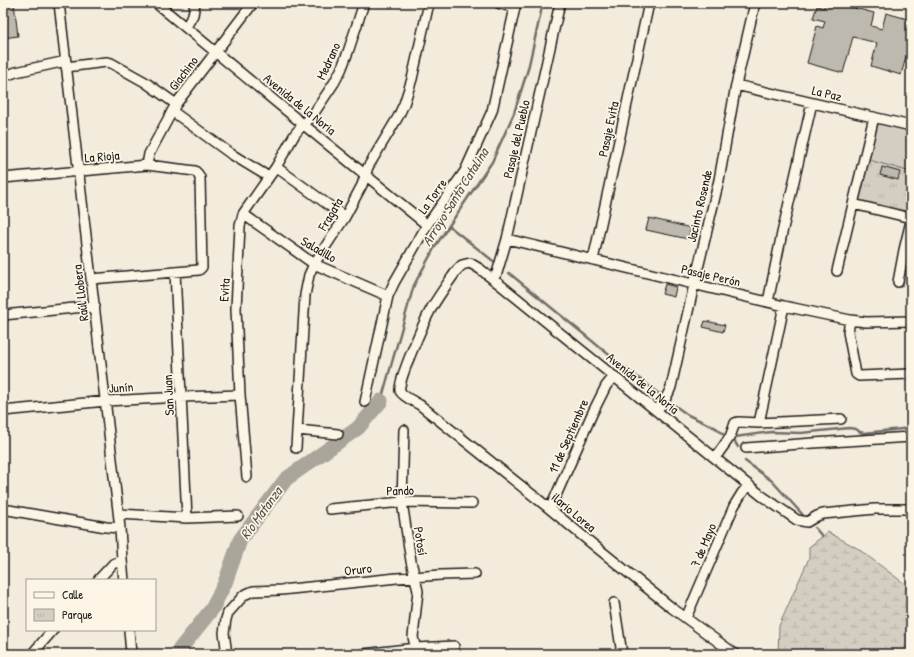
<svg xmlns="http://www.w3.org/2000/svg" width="914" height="657" font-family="'Patrick Hand',sans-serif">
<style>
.wetland{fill:url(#wetland-marsh);stroke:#78756e}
.park{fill:url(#park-tufts);stroke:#78756e}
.pitch{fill:#d3cec1;stroke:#78756e}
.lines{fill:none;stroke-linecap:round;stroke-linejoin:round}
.stream{stroke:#716e68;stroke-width:2.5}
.river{stroke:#aaa59b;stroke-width:15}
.building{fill:#beb9ae;stroke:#1c1c1c}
.street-casing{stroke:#1c1c1c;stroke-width:12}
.street{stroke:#fcf5e5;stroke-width:9}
.labels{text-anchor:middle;stroke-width:3.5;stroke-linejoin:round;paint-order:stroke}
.street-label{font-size:13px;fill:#1c1c1c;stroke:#fcf5e5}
.water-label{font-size:14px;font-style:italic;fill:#55534f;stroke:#fcf5e5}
</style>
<defs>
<pattern id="wetland-marsh" width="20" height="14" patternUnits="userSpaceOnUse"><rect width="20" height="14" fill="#d3cec1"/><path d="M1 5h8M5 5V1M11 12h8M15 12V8" fill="none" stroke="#b5b0a5"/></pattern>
<pattern id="park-tufts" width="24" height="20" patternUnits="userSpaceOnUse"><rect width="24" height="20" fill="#d3cec1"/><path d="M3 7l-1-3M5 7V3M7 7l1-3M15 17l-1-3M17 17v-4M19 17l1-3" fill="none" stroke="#b5b0a5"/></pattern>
</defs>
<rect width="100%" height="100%" fill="#f3ecdd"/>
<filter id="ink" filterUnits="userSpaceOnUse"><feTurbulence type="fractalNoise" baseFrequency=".025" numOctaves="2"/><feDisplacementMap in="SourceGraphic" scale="8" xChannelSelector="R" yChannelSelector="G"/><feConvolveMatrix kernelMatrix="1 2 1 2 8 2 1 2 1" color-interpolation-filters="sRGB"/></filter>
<g filter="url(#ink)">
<!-- wetland -->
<path class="wetland" d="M828 532 857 548 909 587 911 590V654H778L779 626 809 558V547Z"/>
<!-- park -->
<path class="park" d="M866 159 911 172V192L905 213 858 200Z"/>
<!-- pitch -->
<path class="pitch" d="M877 121 911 130V172L866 159Z"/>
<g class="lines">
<!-- stream -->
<path class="stream" d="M449 226 497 264
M509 273 619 363 663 397
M381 401 414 285 436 245 492 162 514 113 528 69 543 3
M674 405 688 415 716 428 725 436
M732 440 735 442V437L771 432 801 433 849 428 856 429 860 432 864 433 911 428
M735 442 738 447
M745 461 772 481 803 515
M815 528 822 536"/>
<!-- river -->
<path class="river" d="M176 654 212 609 225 583 240 540 286 479 358 428 381 401"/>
</g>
<!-- building -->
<path class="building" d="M3 3H14L18 36 3 38Z
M825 3H836L874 13 871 26 882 29 886 13 911 20V39L901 75 871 66 877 43 853 37 843 73 807 63 817 26 823 28 825 21 813 18 817 6 824 8Z
M882 167 900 172 898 180 880 175Z
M649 218 691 228 688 239 646 230Z
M665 284 676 287 674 297 662 294Z
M705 321 725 325 723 332 703 327Z"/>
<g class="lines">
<!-- street casing -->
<g class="street-casing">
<path id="street" d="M59 3 120 528 122 560 124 580
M156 3 304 125 427 225
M498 3 515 8
M186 27 193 15 195 3
M66 67 106 62 111 63 145 82 176 104
M3 77 16 72 66 61
M736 85 911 126
M172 111 231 154 269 177
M147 165 149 154 176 104 253 3
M276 167 345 217
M3 178 147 165 195 171 198 174 200 178 202 267 199 270 91 279
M853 204 911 218
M243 214 314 264 388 296
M507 239 784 306 850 320 866 322 911 321
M593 260 649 3
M837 271 874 117
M175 272 187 518
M493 279 497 273 507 239 560 3
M898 282 904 250 911 221
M768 302 782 233 812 103
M3 315 95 306
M850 320 848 332 856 374 859 376 911 374
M365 402 388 296 394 283 427 225 465 171 492 111 516 3
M657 410C663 403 668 396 671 387L694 285 719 180 736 85 755 3
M3 411 106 401 181 397 240 395
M759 423 784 306
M297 430 338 434
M404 430 402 502 411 561 418 591 413 637 417 654
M296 448 305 295 309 275 314 264 345 217 362 185 368 167 398 117 404 104 412 79 429 3
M746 448 813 443 911 437
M715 458 730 437 735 423 738 422 759 423 841 419
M247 477 240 395 236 309 240 226 243 214 276 167 295 134 300 128 312 116 334 83 341 70 348 52 364 3
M3 509 106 527 120 528
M330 509 402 502 472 503
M550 509 592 414 606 386 614 376
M119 514 187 518 238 516
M98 580 113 564 122 560
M614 603 622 654
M686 618 734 506 742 493 749 485
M129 630 131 654
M32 654 53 630
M227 654 224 633 226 619 228 613 244 595 253 591 281 590 397 578 441 575 475 574
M363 654 416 648 454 646
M735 654 672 608 621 567 590 542 550 509 420 405C415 402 402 396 400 391 396 384 426 318 431 309 439 295 448 283 457 270L462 265 470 263 480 269 503 287 762 496 797 520 807 522 817 516 823 514 875 509H911"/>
</g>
<!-- street -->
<use href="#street" class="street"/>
</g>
</g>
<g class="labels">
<!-- street labels -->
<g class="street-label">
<text transform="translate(328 61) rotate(-65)" y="5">Medrano</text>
<text transform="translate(183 73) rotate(-53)" y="5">Giachino</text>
<text transform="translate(827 93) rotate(13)" y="5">La Paz</text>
<text transform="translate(300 104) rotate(39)" y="5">Avenida de la Noria</text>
<text transform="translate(608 129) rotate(-78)" y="5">Pasaje Evita</text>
<text transform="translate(516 139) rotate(-77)" y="5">Pasaje del Pueblo</text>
<text transform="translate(102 156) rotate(-5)" y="5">La Rioja</text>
<text transform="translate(432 196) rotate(-55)" y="5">La Torre</text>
<text transform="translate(699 206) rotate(-77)" y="5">Jacinto Rosende</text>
<text transform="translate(330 214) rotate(-59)" y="5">Fragata</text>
<text transform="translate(319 249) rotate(30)" y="5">Saladillo</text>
<text transform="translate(711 275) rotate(13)" y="5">Pasaje Perón</text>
<text transform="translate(224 290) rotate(-86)" y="5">Evita</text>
<text transform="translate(80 293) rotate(-97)" y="5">Raúl Llobera</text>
<text transform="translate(643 383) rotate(39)" y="5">Avenida de la Noria</text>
<text transform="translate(121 387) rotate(-4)" y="5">Junín</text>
<text transform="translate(168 395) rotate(-93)" y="5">San Juan</text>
<text transform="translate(568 436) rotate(-66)" y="5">11 de Septiembre</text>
<text transform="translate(400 490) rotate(-2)" y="5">Pando</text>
<text transform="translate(574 512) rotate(40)" y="5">ilario Lorea</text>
<text transform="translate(421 541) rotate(81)" y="5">Potosí</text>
<text transform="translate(703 545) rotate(-67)" y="5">7 de Mayo</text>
<text transform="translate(358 569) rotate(-6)" y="5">Oruro</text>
</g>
<!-- water labels -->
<g class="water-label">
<text transform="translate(455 197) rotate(-58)" y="5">Arroyo Santa Catalina</text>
<text transform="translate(261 513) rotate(-54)" y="5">Río Matanza</text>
</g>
</g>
<!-- margin -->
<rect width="914" height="657" fill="none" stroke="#fcf5e5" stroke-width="16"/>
<rect x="8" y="8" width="898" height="641" fill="none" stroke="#1c1c1c" stroke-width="1.5" filter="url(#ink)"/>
<!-- legend -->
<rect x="26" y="579" width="130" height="52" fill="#fcf5e5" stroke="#a29e95"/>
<rect x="34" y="592" width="20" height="6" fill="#fcf5e5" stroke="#a29e95"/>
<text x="62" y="599" font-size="12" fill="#1c1c1c">Calle</text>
<rect x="34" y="609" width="20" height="12" fill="url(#park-tufts)" stroke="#a29e95"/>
<text x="62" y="619" font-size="12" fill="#1c1c1c">Parque</text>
</svg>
